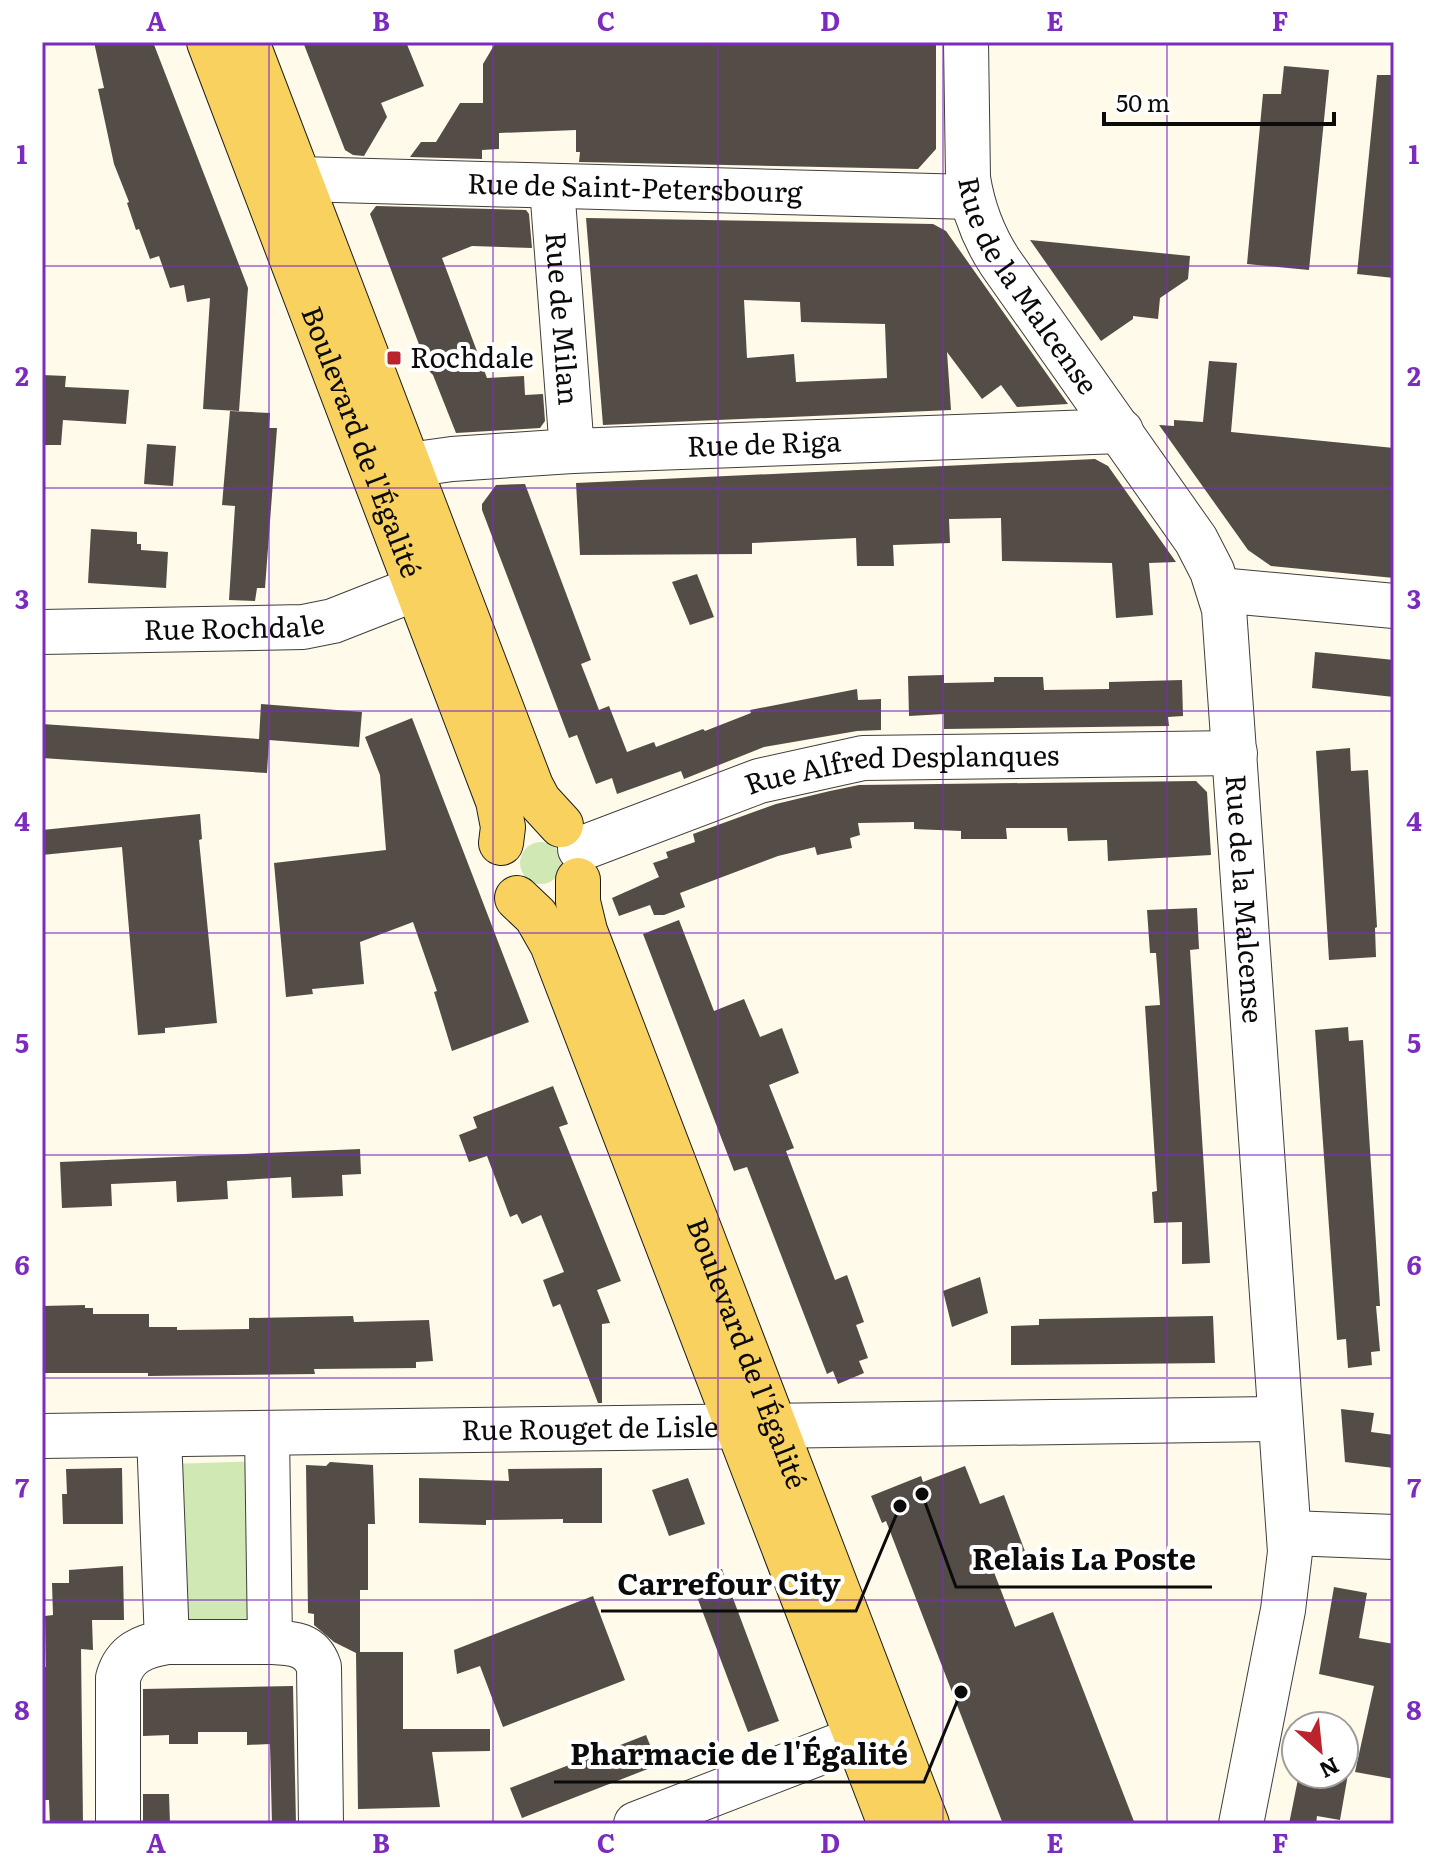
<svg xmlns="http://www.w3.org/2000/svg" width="1436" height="1866" font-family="Literata,serif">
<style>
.green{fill:#d0e8b3}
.building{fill:#534c47;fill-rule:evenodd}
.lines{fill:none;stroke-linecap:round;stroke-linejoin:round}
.minor-casing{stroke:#3e3e3e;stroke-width:46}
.major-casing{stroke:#1c1c1c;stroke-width:46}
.minor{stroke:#fff;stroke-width:44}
.major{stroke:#f9d15e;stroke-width:44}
.grid{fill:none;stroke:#7b2cbf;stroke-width:2;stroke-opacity:0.55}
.poi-dot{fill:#bb232d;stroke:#fff;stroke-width:3}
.labels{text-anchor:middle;stroke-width:8;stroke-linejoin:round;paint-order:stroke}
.street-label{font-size:28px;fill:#0b0b0b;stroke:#fff}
.poi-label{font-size:28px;fill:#0b0b0b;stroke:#fff;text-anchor:start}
.leader{fill:none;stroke:#0b0b0b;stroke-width:3}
.callout-dot{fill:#0b0b0b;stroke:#fff;stroke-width:3}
.callout-label{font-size:30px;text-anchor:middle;font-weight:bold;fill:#0b0b0b;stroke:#fff;stroke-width:8;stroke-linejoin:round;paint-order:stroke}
.neatline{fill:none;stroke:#7b2cbf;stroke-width:3}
.grid-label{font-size:26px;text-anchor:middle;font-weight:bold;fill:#7b2cbf}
</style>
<rect width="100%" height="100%" fill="#fffae9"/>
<!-- green -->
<path class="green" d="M520 863a21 21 0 1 1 42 0a21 21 0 1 1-42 0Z
M260 1461 254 1622 185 1628 170 1464Z"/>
<!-- building -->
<path class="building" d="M94 42H153L248 288 239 411 203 409 210 298 187 302 184 285 170 288 159 256 150 259 139 229 136 230 127 203 129 202 114 164 98 89 104 88Z
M303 42H406L424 86 381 103 387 117 364 156 353 155 345 150Z
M496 42H936V149L918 169 579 162 580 152H576V130L499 133V149L482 150V159L410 157 421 142H436L460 103H483V64Z
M1284 66 1329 70 1309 270 1247 264 1263 94H1281Z
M1377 75H1394V278L1357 274Z
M376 206 526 210 529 214 532 248 472 246 442 258 487 378 524 376 525 395 543 394 545 421 540 428 456 433 433 375 429 371 370 214Z
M586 218 933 224 946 231 1068 404 1017 407 1001 385 982 399 947 352 951 410 603 425ZM744 300 800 302 801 322 885 324 887 378 796 382 794 354 747 358Z
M1030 240 1190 256 1188 279 1160 298 1158 319 1133 316V319L1101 341Z
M1209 361 1237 363 1231 432 1394 448V578L1271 566 1248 550 1159 425 1174 426V420L1203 422Z
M42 375 66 376 65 387 129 390 126 424 63 420 61 445H42Z
M230 411 270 413 269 428H277L265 588H257L255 601 229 600 235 506 222 505Z
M147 444 176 446 173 486 144 484Z
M1095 459 1108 466 1176 562 1149 563 1153 615 1116 618 1112 563 1002 561 1001 518 949 519 950 543 893 545 894 566H857L856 538 752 543V554L580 555 576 483Z
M525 484 591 660 581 664 599 710 609 706 627 752 654 742 656 747 703 729 705 731 751 713 750 710 857 689 858 700 881 699V730L857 731 764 747 684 779 681 771 617 794 612 778 596 784 577 735 569 738 482 510V504L496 485Z
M91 529 137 532V544H141V550L168 552 166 588 88 583Z
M697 574 714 617 690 625 672 582Z
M1315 652 1394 660V697L1312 688Z
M944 675V683L994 682V677H1043L1044 690 1109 689V682L1182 680 1183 716 1168 717 1169 726 944 729V714L909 716 908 676Z
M261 704 362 712 359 747 269 740 267 773 42 758V724L259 739Z
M412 718 529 1022 452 1051 434 992 437 991 413 922 360 942 364 984 312 989 313 994 286 997 274 863 386 850 380 775 365 737Z
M1350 748 1351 771 1368 770 1377 927 1375 928 1376 957 1329 960 1316 751Z
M1196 781 1207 792 1211 855 1108 861 1107 840 1068 841 1067 828H1006L1007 839H961V831L914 829V822L858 823 860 835 850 838 852 848 817 855 815 847 778 856 680 893 685 907 664 915H654L650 905 619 916 612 898 659 877 653 863 668 858 666 852 695 842 693 834 776 804 830 791 859 785Z
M200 814 202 839 199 840 217 1023 165 1028V1033L138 1035 122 847 42 855V830Z
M1197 908 1199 949 1190 950 1210 1263 1182 1264V1222L1154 1223 1152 1192 1157 1191 1145 1006 1160 1005 1156 953H1150L1147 910Z
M679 920 714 1011 744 999 760 1037 782 1028 799 1073 769 1085 794 1148 786 1151 835 1280 847 1275 864 1322 856 1325 868 1358 859 1361 864 1373 838 1384 833 1371 827 1374 747 1167 734 1171 643 934Z
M1348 1027 1349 1041 1363 1040 1380 1306H1376L1380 1351 1371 1352 1372 1365 1348 1368 1346 1339 1337 1340 1315 1030Z
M553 1086 568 1124 559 1127 621 1281 597 1290 610 1323 602 1324V1403H598L560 1304 553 1307 543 1280 564 1272 541 1215 522 1224 517 1214 510 1217 487 1156 469 1162 459 1135 477 1128 473 1117Z
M360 1149 361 1174 342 1175 343 1196 292 1198 291 1177 227 1181 228 1199 177 1202 176 1181 157 1182 111 1184 112 1206 62 1208 60 1162Z
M980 1277 988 1313 952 1327 943 1291Z
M85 1305V1308H93V1314H149V1327H177V1330L249 1329V1318L353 1316 354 1322 429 1320 433 1361 416 1362V1368L314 1369 315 1374 148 1376V1373H42V1306Z
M1213 1316 1215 1363 1011 1365V1326L1039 1325V1319Z
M1341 1409 1374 1413 1371 1432 1394 1435V1468L1345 1462Z
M330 1462 373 1465 375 1524H368V1590H360V1652H403V1729H490V1751L432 1752 440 1807 358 1809 356 1653 334 1642 314 1625V1614L308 1613 306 1465 326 1466Z
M965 1466 980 1504 1004 1495 1026 1554 992 1567 1015 1627 1053 1612 1135 1824H1003L886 1521 882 1523 871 1496 921 1476 923 1482Z
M122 1468 123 1524H63L62 1494H67L66 1469Z
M602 1468V1523H563V1519L486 1520V1525L419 1523V1478L509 1481 508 1469Z
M688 1478 705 1524 669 1536 652 1490Z
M123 1566 124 1620H92L93 1650 81 1649 83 1824H50L49 1800H42V1667H46L45 1616 53 1615 52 1583H69V1570Z
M722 1569 779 1721 748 1732 691 1581Z
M1334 1587 1367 1593 1359 1638 1394 1644V1779L1355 1772 1374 1686 1319 1674Z
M593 1596 625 1680 503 1727 480 1666 457 1674 454 1650Z
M293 1686 296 1824H272L270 1744 247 1745V1732H198V1744H169V1735L143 1736V1689Z
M646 1735 658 1765 522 1818 510 1788Z
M1299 1774H1348L1340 1820 1317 1816 1316 1824H1289Z
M143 1794H169L170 1824H143Z"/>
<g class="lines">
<!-- minor casing -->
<g class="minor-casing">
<g id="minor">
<path id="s1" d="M966 42 968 178C973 209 983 236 1000 262L1196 540 1212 571 1224 609 1290 1552 1283 1610 1241 1824"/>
<path id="s2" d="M299 179 971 197"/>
<path id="s3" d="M552 187 572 451"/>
<path id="s4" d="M409 465 452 459 572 451 1121 431"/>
<path d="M1219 590 1394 606"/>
<path id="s5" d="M42 632 303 627 333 621 417 588"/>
<path id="s6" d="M580 849 759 781 863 758 1235 753"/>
<path d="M267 1433 270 1642C291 1643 311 1643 319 1667L321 1824"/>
<path id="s7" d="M42 1436 1280 1419"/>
<path d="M1290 1533 1394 1537"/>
<path d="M167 1642H270"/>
<path d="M118 1824V1678C125 1653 143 1646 167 1642L159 1435"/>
<path d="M636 1824 858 1738"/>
</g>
</g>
<!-- major casing -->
<g class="major-casing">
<g id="major">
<path id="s8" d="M209 42 498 801 503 827 501 843"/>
<path d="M247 42 531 786 539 801 561 825"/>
<path id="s9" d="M578 880V902L585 931 927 1824"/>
<path d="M517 898 536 916 552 944 890 1824"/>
</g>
</g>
<!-- minor -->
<use href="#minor" class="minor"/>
<!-- major -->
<use href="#major" class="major"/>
</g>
<!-- grid -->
<path class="grid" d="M269 42V1824M493 42V1824M718 42V1824M943 42V1824M1167 42V1824M42 266H1394M42 488H1394M42 711H1394M42 933H1394M42 1155H1394M42 1378H1394M42 1600H1394"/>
<!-- markers -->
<rect class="poi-dot" x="386" y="350" width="16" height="16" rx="4"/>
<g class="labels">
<!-- street labels -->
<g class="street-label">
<text dy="10" stroke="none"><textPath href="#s2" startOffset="336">Rue de Saint-Petersbourg</textPath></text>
<text dy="10" stroke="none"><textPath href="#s1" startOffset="260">Rue de la Malcense</textPath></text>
<text dy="10" stroke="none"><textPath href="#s3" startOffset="132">Rue de Milan</textPath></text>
<text dy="10" stroke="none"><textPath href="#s8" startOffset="428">Boulevard de l'Égalité</textPath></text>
<text dy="10" stroke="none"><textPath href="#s4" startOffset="356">Rue de Riga</textPath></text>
<text dy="10" stroke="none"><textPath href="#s5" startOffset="192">Rue Rochdale</textPath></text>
<text dy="10" stroke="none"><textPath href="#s6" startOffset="336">Rue Alfred Desplanques</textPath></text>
<text dy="10" stroke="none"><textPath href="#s1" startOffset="932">Rue de la Malcense</textPath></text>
<text dy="10" stroke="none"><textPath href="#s9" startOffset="504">Boulevard de l'Égalité</textPath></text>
<text dy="10" stroke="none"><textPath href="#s7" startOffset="548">Rue Rouget de Lisle</textPath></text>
</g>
<!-- poi labels -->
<g class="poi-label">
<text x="410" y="368">Rochdale</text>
</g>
</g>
<!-- callouts -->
<path class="leader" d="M922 1494L956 1587H1212M900 1506L856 1611H601M961 1692L924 1782H554"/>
<g class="callout-dot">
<circle cx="922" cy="1494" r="8"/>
<circle cx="900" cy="1506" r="8"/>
<circle cx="961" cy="1692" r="8"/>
</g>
<g class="callout-label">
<text x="1084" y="1570">Relais La Poste</text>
<text x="729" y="1595">Carrefour City</text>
<text x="739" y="1765">Pharmacie de l'Égalité</text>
</g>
<!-- border -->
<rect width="1436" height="1866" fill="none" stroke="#ffffff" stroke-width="88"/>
<!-- north arrow -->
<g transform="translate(1320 1750) rotate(153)"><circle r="38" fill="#ffffff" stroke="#9d9d9d" stroke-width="2"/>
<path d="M0-6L14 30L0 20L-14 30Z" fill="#bb232d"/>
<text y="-12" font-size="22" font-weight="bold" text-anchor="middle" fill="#0b0b0b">N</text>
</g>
<!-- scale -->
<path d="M1104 112v12h230v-12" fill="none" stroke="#0b0b0b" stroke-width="4"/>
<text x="1116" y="112" font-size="24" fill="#0b0b0b" stroke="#ffffff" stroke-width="6" paint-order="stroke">50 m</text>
<rect x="44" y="44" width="1348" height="1778" class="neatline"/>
<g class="grid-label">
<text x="156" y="31">A</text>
<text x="381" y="31">B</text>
<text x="606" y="31">C</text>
<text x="830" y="31">D</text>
<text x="1055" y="31">E</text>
<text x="1280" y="31">F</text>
<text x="22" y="164">1</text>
<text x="1414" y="164">1</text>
<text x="22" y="386">2</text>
<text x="1414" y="386">2</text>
<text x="22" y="609">3</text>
<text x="1414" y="609">3</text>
<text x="22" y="831">4</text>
<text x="1414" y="831">4</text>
<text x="22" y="1053">5</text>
<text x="1414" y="1053">5</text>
<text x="22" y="1275">6</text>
<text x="1414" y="1275">6</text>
<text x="22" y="1498">7</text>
<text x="1414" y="1498">7</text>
<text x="22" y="1720">8</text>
<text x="1414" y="1720">8</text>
<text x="156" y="1853">A</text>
<text x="381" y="1853">B</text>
<text x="606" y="1853">C</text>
<text x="830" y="1853">D</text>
<text x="1055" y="1853">E</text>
<text x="1280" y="1853">F</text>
</g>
</svg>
